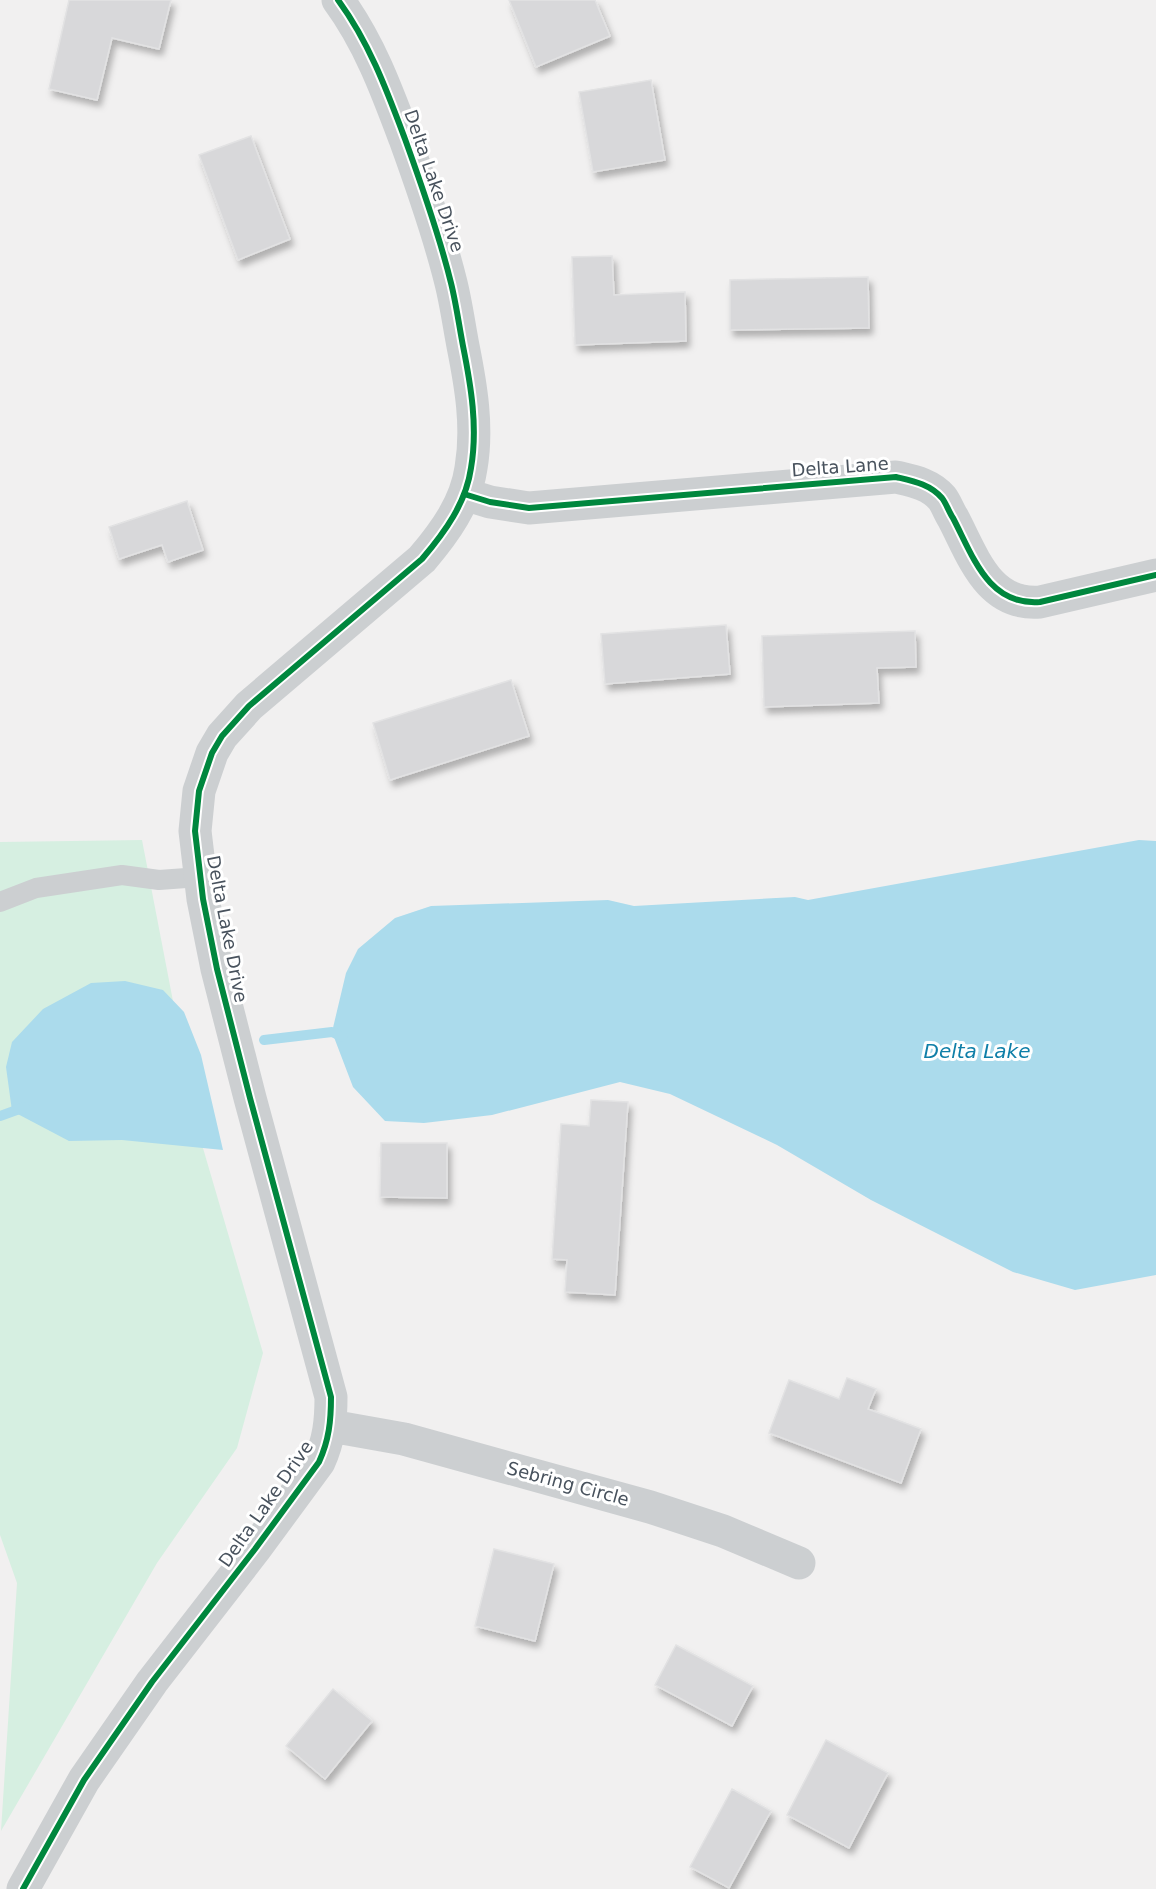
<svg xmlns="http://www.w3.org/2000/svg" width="1156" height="1889" font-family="'DejaVu Sans',sans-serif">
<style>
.green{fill:#d6efe1}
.water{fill:#abdbec}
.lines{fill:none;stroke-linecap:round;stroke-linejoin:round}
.stream{stroke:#abdbec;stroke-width:10}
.building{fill:#d8d8da;stroke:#e2e2e3;stroke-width:1.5;filter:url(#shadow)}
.lane{stroke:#cccfd1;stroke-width:20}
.street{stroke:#cccfd1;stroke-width:33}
.cycleway-casing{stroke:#fff;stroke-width:10}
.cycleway{stroke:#00873e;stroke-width:6}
.labels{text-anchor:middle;stroke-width:6;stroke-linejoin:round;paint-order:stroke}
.street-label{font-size:18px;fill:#48525d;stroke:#fff}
.water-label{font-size:20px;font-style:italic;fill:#0f7fa8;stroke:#fff}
</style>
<defs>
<filter id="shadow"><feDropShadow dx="3.5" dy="6" stdDeviation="3" flood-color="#0004"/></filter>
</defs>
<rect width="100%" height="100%" fill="#f1f0f0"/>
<!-- green -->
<path class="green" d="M142 840 198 1131 263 1353 237 1448 157 1563 1 1831 17 1583 0 1535V842Z"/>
<!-- water -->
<path class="water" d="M1139 840 1156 841V1275L1075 1290 1013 1272 871 1200 777 1145 670 1094 620 1082 492 1115 424 1123 385 1121 353 1087 332 1032 346 973 358 949 395 918 431 906 608 900 634 906 795 897 808 900Z
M125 981 163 990 184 1012 201 1055 223 1150 122 1140 69 1141 12 1111 6 1067 12 1042 43 1009 91 983Z"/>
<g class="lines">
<!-- stream -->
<path class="stream" d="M264 1040 332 1032 343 1037
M0 1116 25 1107"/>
</g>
<!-- building -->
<path class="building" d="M69 0H171L159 49 112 38 97 100 49 89Z
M509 0H595L610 36 536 67Z
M651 80 665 160 593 172 579 92Z
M251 136 290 239 238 260 199 155Z
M612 256 614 295 685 292 686 341 575 345 572 257Z
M868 277 869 328 730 330V280Z
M187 501 203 550 168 562 162 545 119 559 109 527Z
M726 625 730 674 605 684 601 634Z
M915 631 916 667 877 668 879 703 764 707 762 636Z
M511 680 529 736 390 780 373 723Z
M591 1100 628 1102 615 1295 565 1292 567 1260 552 1259 561 1124 589 1126Z
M381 1143H447V1198L380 1197Z
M847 1378 876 1389 868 1409 921 1429 901 1483 769 1433 789 1380 839 1399Z
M494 1549 554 1564 535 1641 475 1626Z
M676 1645 753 1686 732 1726 655 1685Z
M333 1689 372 1721 325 1779 286 1746Z
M826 1740 888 1773 849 1848 787 1815Z
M732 1789 771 1811 729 1888 690 1867Z"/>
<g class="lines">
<!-- lane -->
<path class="lane" d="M0 902 36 888 122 875 159 880 200 877"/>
<!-- street -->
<path class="street" d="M464 494 490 502 529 508 896 477C913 481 930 484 942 498 946 503 949 512 953 518 973 556 988 606 1040 602L1156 575
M331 1426 404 1439 650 1507 723 1531 799 1563
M23 1889 84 1780 152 1682 255 1549 319 1462C329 1440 331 1421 331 1397L250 1098 217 969 203 899 195 831 199 791 212 753 222 736 249 706 422 559C445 532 466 503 471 468 478 427 471 386 463 346 459 325 456 303 451 283 439 234 422 186 405 139 387 91 369 42 338 0"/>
<!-- cycleway casing -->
<g class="cycleway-casing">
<path id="cycleway" d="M464 494 490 502 529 508 896 477C913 481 930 484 942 498 946 503 949 512 953 518 973 556 988 606 1040 602L1156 575
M23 1889 84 1780 152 1682 255 1549 319 1462C329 1440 331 1421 331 1397L250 1098 217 969 203 899 195 831 199 791 212 753 222 736 249 706 422 559C445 532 466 503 471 468 478 427 471 386 463 346 459 325 456 303 451 283 439 234 422 186 405 139 387 91 369 42 338 0"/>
</g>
<!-- cycleway -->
<use href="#cycleway" class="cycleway"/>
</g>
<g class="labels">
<!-- street labels -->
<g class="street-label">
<text transform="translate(434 181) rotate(71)" y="6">Delta Lake Drive</text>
<text transform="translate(840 467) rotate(-4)" y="6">Delta Lane</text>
<text transform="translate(227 929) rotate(79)" y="6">Delta Lake Drive</text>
<text transform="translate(568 1484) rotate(15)" y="6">Sebring Circle</text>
<text transform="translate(266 1504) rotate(-55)" y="6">Delta Lake Drive</text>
</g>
<!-- water labels -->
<g class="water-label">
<text x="977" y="1058">Delta Lake</text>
</g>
</g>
</svg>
